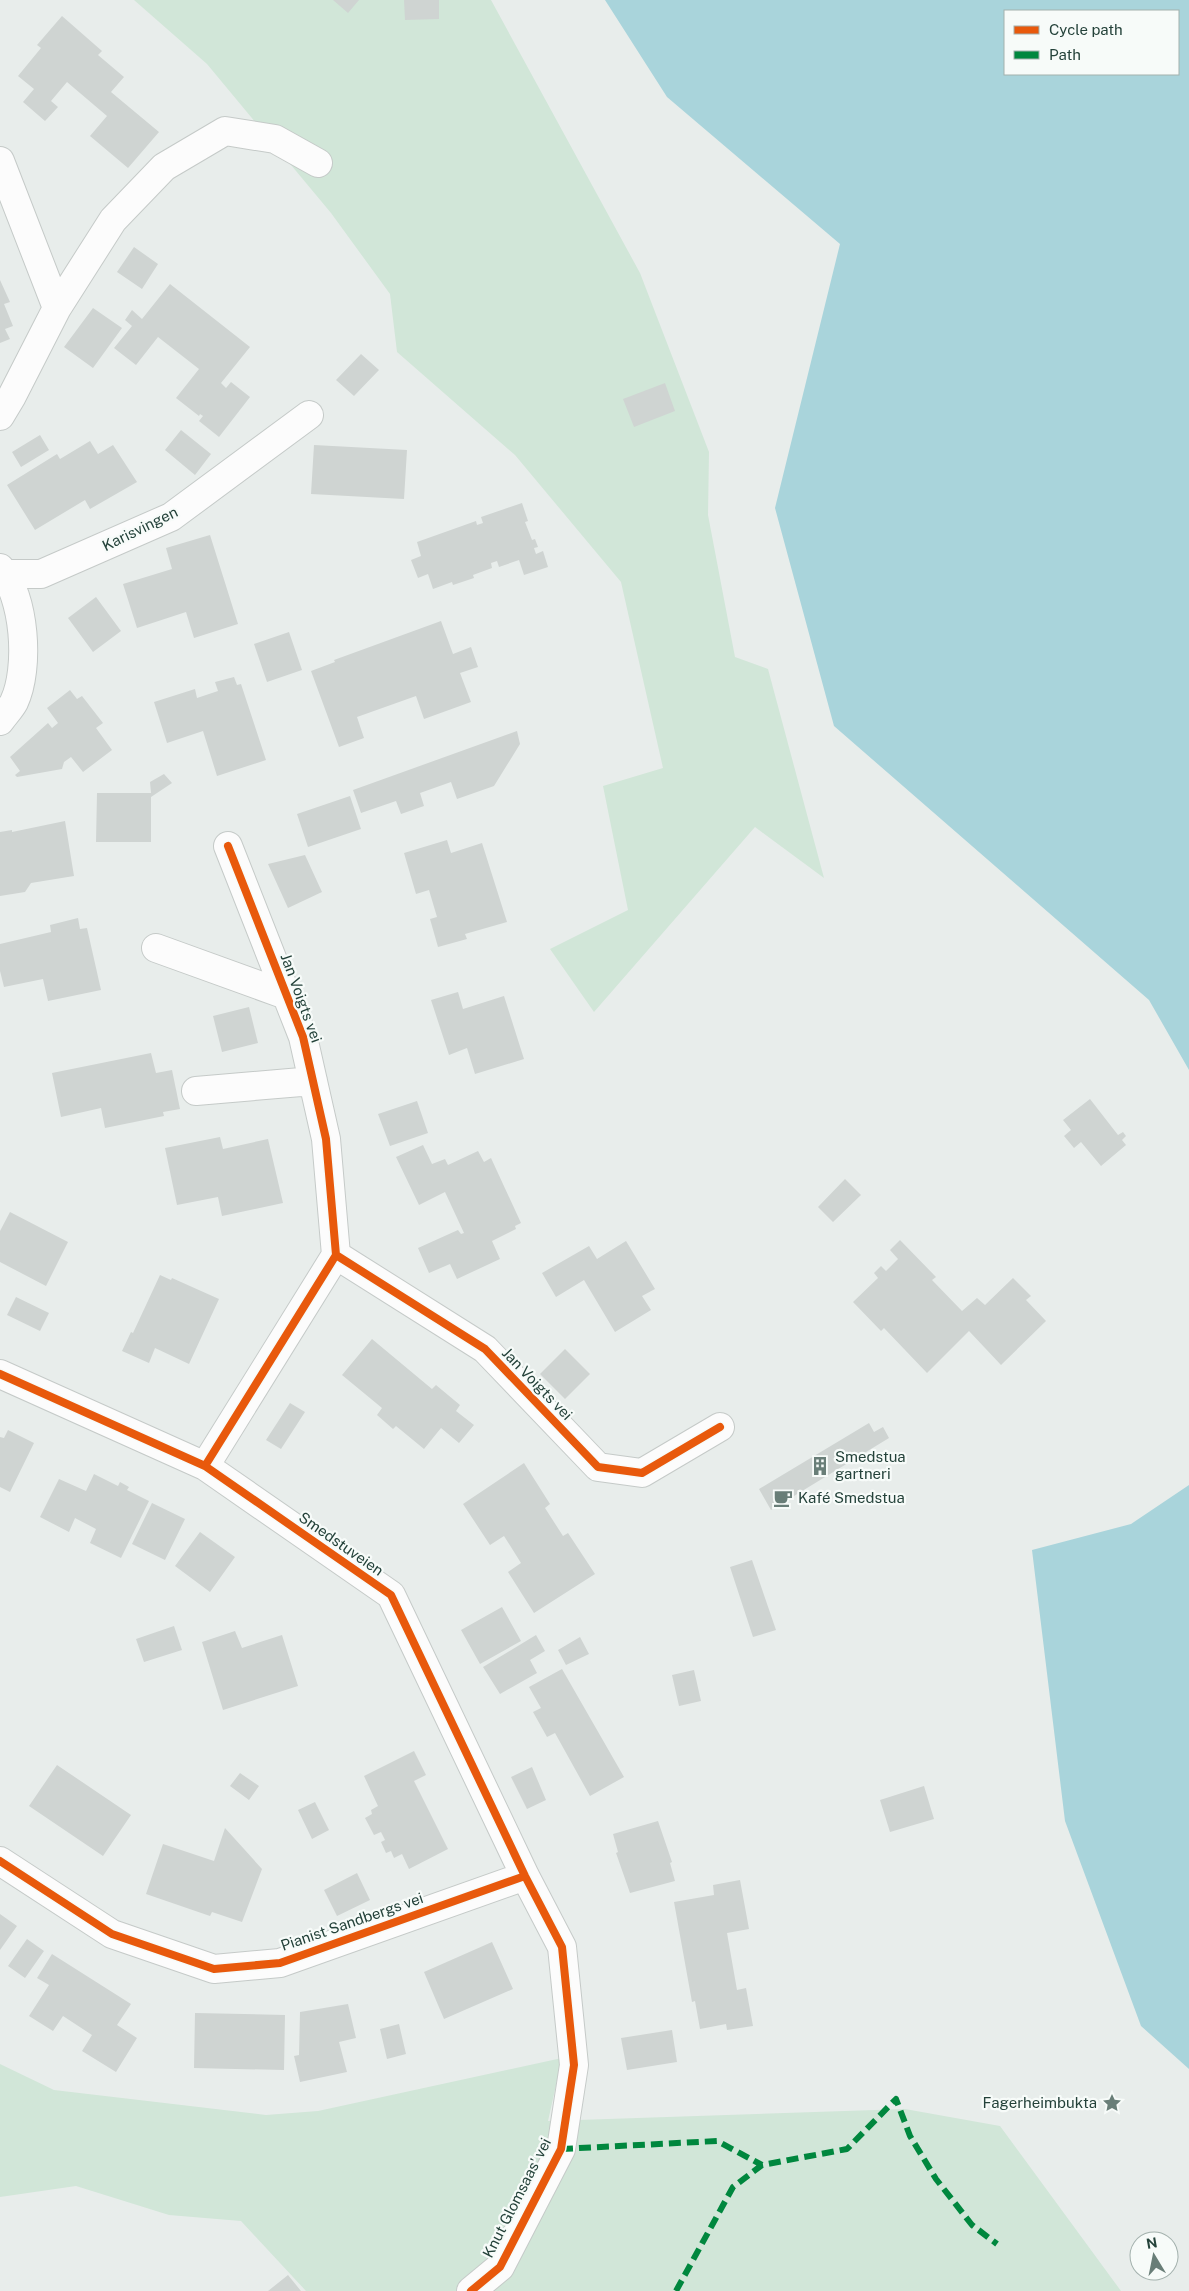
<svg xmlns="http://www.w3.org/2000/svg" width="1189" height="2291" font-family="'Public Sans',sans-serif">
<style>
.green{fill:#d1e6d8}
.water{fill:#a9d4db;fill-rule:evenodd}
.building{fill:#cfd4d2}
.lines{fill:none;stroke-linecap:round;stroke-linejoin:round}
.minor-casing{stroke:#c5cac8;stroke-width:30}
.minor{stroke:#fcfcfc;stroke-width:28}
.quiet{stroke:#00873e;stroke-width:6;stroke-dasharray:12 6;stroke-linecap:butt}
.cycleway-casing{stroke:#f7fbf9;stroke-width:11}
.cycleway{stroke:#e8590c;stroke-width:8}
.labels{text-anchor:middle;stroke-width:4.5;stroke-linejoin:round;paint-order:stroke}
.street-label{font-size:15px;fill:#24423a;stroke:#f7fbf9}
.poi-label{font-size:15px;fill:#24423a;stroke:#f7fbf9;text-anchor:start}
</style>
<rect width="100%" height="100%" fill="#e8edeb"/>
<!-- green -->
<path class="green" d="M134 0H491L640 273 709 452 708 515 735 657 768 669 824 878 755 827 594 1012 550 949 628 910 603 786 663 768 621 582 515 455 397 352 390 294 331 213 207 64Z
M562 2058 548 2121 905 2109 1000 2126 1121 2291H306L241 2221 169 2215 76 2186 0 2197V2064L54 2090 266 2115 318 2111Z"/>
<!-- water -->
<path class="water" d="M605 0H1189V1070L1149 1000 834 726 775 508 840 244 667 97ZM1005 11H1178V74H1005Z
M1189 1485V2069L1141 2026 1065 1821 1032 1550 1131 1524Z"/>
<!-- building -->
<path class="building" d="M333 0H359L348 13Z
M404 0H439V19L405 20Z
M62 16 102 51 98 55 124 77 111 92 159 132 128 168 90 136 107 116 67 82 51 101 58 107 45 121 23 102 34 89 18 76 41 48 37 45Z
M134 247 158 264 142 289 117 272Z
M0 280 10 302 4 304 13 326 5 329 10 339 0 343Z
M170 284 250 347 221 383 226 388 231 382 250 397 219 437 199 421 203 416 200 414 199 416 176 398 199 369 158 337 136 365 114 348 132 326 125 320 132 310 142 319Z
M93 308 122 328 93 368 64 347Z
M361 354 379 370 354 396 336 380Z
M665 383 675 411 634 427 623 399Z
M181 430 211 454 195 475 165 450Z
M40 435 49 450 21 467 12 452Z
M90 441 98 454 113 445 137 482 90 509 85 500 35 530 7 485 57 454 60 459Z
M314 445 407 450 404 499 311 494Z
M522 503 528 521 525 522 532 540 535 539 538 547 534 548 536 554 543 551 548 567 524 575 519 560 499 567 497 561 491 563 492 568 473 575 474 578 453 585 452 582 433 589 428 574 418 578 411 560 421 556 417 542 476 521 477 525 483 523 481 517Z
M210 535 238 624 194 638 186 612 137 628 123 584 172 569 166 548Z
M96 597 121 631 93 652 68 618Z
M441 621 453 654 471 647 478 667 460 673 471 702 424 719 416 696 357 717 364 738 339 747 311 671 335 662 334 660Z
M289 632 302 670 267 682 254 644Z
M234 677 237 685 241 684 266 760 217 776 203 731 167 743 154 702 195 689 197 698 218 691 215 682Z
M70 690 77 699 82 696 103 723 96 728 112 750 83 772 71 757 64 762 62 769 17 777 15 775 20 771 10 757 48 723 52 728 58 723 47 708Z
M517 731 520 744 494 786 457 799 451 782 420 793 424 806 401 814 396 801 361 813 353 790Z
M164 774 172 783 151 797V842H96L97 793H151L150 782Z
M350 796 361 829 308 847 297 814Z
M65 821 74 876 31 883 25 892 0 896V832L12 830V832Z
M447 840 451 853 482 843 507 922 465 934 467 939 438 947 430 919 437 917 429 890 416 894 404 853Z
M305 855 322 892 288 908 268 864Z
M78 918 80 929 87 928 101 990 48 1001 43 979 4 987 0 971V944L51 932 50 925Z
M458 992 463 1009 504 996 524 1059 475 1074 467 1048 449 1055 431 1000Z
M249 1007 258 1043 222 1052 213 1016Z
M151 1053 156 1073 172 1070 180 1109 163 1112 164 1116 105 1128 101 1108 61 1117 52 1073Z
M1090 1099 1118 1135 1123 1132 1126 1136 1122 1140 1126 1145 1101 1166 1081 1142 1074 1148 1064 1136 1071 1130 1063 1120Z
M417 1101 428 1133 390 1146 378 1114Z
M220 1137 223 1149 268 1139 283 1203 222 1216 218 1197 177 1205 165 1148Z
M423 1145 432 1164 445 1159 448 1165 478 1151 484 1162 491 1158 521 1223 515 1226 516 1229 492 1241 500 1259 457 1279 450 1264 429 1273 418 1248 458 1230 461 1234 464 1233 445 1192 419 1205 396 1157Z
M845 1179 861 1195 833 1222 818 1207Z
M10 1212 68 1242 46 1286 0 1262V1231Z
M900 1240 936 1277 932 1280 962 1311 977 1298 985 1305 1013 1278 1031 1296 1026 1300 1046 1321 1001 1365 969 1331 927 1373 884 1328 881 1331 853 1302 878 1278 874 1273 881 1266 886 1271 898 1259 890 1250Z
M626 1241 655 1289 642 1296 651 1310 615 1332 584 1280 556 1297 542 1273 589 1246 597 1259Z
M160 1275 171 1280 172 1278 219 1299 189 1364 155 1348 149 1363 122 1351 131 1332 133 1333Z
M16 1297 49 1313 40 1331 7 1315Z
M372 1339 432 1389 436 1385 460 1405 456 1411 474 1425 459 1443 441 1428 424 1449 396 1426 393 1429 377 1415 382 1408 342 1375Z
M565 1349 590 1374 565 1399 540 1374Z
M290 1403 305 1412 281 1449 266 1440Z
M869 1423 874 1432 883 1427 889 1438 771 1510 759 1489Z
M8 1430 34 1443 10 1492 0 1487V1437L4 1438Z
M524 1463 550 1504 545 1508 563 1536 568 1533 595 1574 534 1613 508 1572 521 1563 504 1536 490 1545 463 1504Z
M94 1474 118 1486 120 1482 129 1487 127 1490 149 1501 121 1558 90 1543 96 1529 75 1518 69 1532 40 1517 59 1479 86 1491Z
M152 1503 185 1519 165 1560 132 1544Z
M200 1532 235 1557 210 1592 175 1566Z
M752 1560 776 1630 753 1637 730 1567Z
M502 1607 521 1641 480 1664 461 1630Z
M174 1626 182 1650 144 1662 136 1639Z
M235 1631 242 1648 282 1635 298 1686 223 1710 202 1642Z
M536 1635 545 1651 530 1660 537 1673 500 1694 483 1667Z
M580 1637 589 1654 566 1665 558 1650Z
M562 1669 624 1777 590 1796 555 1733 547 1737 533 1712 541 1708 529 1687Z
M694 1670 701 1701 679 1706 672 1675Z
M414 1751 426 1775 414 1781 448 1849 409 1869 402 1854 394 1858 391 1851 386 1853 381 1842 385 1840 381 1832 374 1835 365 1818 372 1814 371 1810 378 1806 364 1776Z
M57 1765 131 1815 103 1856 29 1806Z
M532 1767 546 1800 527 1809 511 1777Z
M240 1773 259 1786 249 1800 230 1786Z
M924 1786 934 1819 890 1832 880 1800Z
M315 1802 329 1830 312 1839 298 1810Z
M658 1821 672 1862 670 1863 675 1881 630 1893 616 1853 618 1852 613 1834Z
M225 1828 262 1869 242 1922 212 1912 210 1916 146 1894 163 1844 214 1861Z
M357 1873 370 1900 337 1916 324 1890Z
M740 1880 749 1929 727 1933 737 1990 746 1988 753 2026 727 2030 726 2024 700 2029 695 2001 692 2002 674 1902 714 1895 713 1885Z
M0 1914 17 1926 0 1950Z
M27 1939 44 1951 25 1978 8 1966Z
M492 1942 513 1989 444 2019 424 1972Z
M52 1954 131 2004 117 2025 137 2038 116 2072 82 2051 92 2035 63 2016 53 2031 29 2016 49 1985 37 1978Z
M348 2004 356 2038 339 2042 347 2072 300 2082 294 2056 299 2055 300 2012Z
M195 2013 285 2015 284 2070 194 2068Z
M399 2024 406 2054 387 2059 380 2029Z
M672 2030 677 2062 627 2070 621 2038Z
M288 2275 301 2291H268Z"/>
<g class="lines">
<!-- minor casing -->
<g class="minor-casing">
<path id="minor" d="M0 161 57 308
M0 416 12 396 57 308 113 220 164 167 225 131 275 139 318 163
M0 568C25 596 30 668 14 702 11 708 4 715 0 721
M5 574H41L171 517 309 415
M156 948 286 995
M196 1091 313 1081
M336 1255 485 1349 598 1467 642 1473 720 1427
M0 1374 205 1466 391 1595 525 1876 562 1947 574 2065 561 2149 500 2267 471 2291
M205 1466 336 1255 326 1139 303 1037 228 846
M0 1861 112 1934 214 1969 280 1963 525 1876"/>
</g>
<!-- minor -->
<use href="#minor" class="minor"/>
<!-- quiet -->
<path class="quiet" d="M561 2149 717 2141 762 2165
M676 2291 733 2187 762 2165 847 2149 896 2099 910 2136 936 2179 972 2225 997 2244"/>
<!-- cycleway casing -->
<g class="cycleway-casing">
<path id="cycleway" d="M336 1255 485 1349 598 1467 642 1473 720 1427
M0 1374 205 1466 391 1595 525 1876 562 1947 574 2065 561 2149 500 2267 471 2291
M205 1466 336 1255 326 1139 303 1037 228 846
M0 1861 112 1934 214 1969 280 1963 525 1876"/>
</g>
<!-- cycleway -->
<use href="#cycleway" class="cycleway"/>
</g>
<!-- icons -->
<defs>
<g id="building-bare" transform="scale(1.5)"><path d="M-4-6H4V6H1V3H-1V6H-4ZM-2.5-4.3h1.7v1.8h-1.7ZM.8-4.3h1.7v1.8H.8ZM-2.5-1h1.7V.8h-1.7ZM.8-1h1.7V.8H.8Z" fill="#697e78" stroke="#f7fbf9" stroke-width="2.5" paint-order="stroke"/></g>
<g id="cafe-bare" transform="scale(1.5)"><path d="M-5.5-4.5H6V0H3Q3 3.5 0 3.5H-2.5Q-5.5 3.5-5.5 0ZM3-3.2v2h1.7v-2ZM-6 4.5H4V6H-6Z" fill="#697e78" stroke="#f7fbf9" stroke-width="2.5" paint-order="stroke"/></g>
<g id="sight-bare" transform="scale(1.5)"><path d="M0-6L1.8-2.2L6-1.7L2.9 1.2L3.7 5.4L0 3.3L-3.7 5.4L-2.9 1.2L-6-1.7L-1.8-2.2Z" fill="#697e78" stroke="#f7fbf9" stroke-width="2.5" paint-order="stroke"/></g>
</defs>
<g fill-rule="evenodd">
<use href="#building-bare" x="820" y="1466"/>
<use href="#cafe-bare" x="783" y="1498"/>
<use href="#sight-bare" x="1112" y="2103"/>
</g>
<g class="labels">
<!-- street labels -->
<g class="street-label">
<text transform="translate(140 529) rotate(-26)" y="5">Karisvingen</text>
<text transform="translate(301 998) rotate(70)" y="5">Jan Voigts vei</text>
<text transform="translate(537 1384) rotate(46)" y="5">Jan Voigts vei</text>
<text transform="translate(341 1544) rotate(35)" y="5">Smedstuveien</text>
<text transform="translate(352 1922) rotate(-19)" y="5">Pianist Sandbergs vei</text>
<text transform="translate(517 2198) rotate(-63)" y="5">Knut Glomsaas' vei</text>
</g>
<!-- poi labels -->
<g class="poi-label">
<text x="835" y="1462">Smedstua<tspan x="835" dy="17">gartneri</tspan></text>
<text x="798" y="1503">Kafé Smedstua</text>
<text x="1097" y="2108" text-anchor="end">Fagerheimbukta</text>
</g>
</g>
<!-- legend -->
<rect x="1004" y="10" width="175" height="65" fill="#f7fbf9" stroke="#a3b1ad"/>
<rect x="1014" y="26" width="25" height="8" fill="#e8590c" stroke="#a3b1ad"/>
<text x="1049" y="35" font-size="15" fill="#24423a">Cycle path</text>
<rect x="1014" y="51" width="25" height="8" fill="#00873e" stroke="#a3b1ad"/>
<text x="1049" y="60" font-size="15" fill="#24423a">Path</text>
<!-- north arrow -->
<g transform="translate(1154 2256) rotate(350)"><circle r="24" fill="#f7fbf9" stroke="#a3b1ad"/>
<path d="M0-4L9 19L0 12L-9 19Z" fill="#697e78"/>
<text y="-8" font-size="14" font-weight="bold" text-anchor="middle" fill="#24423a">N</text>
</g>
</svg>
